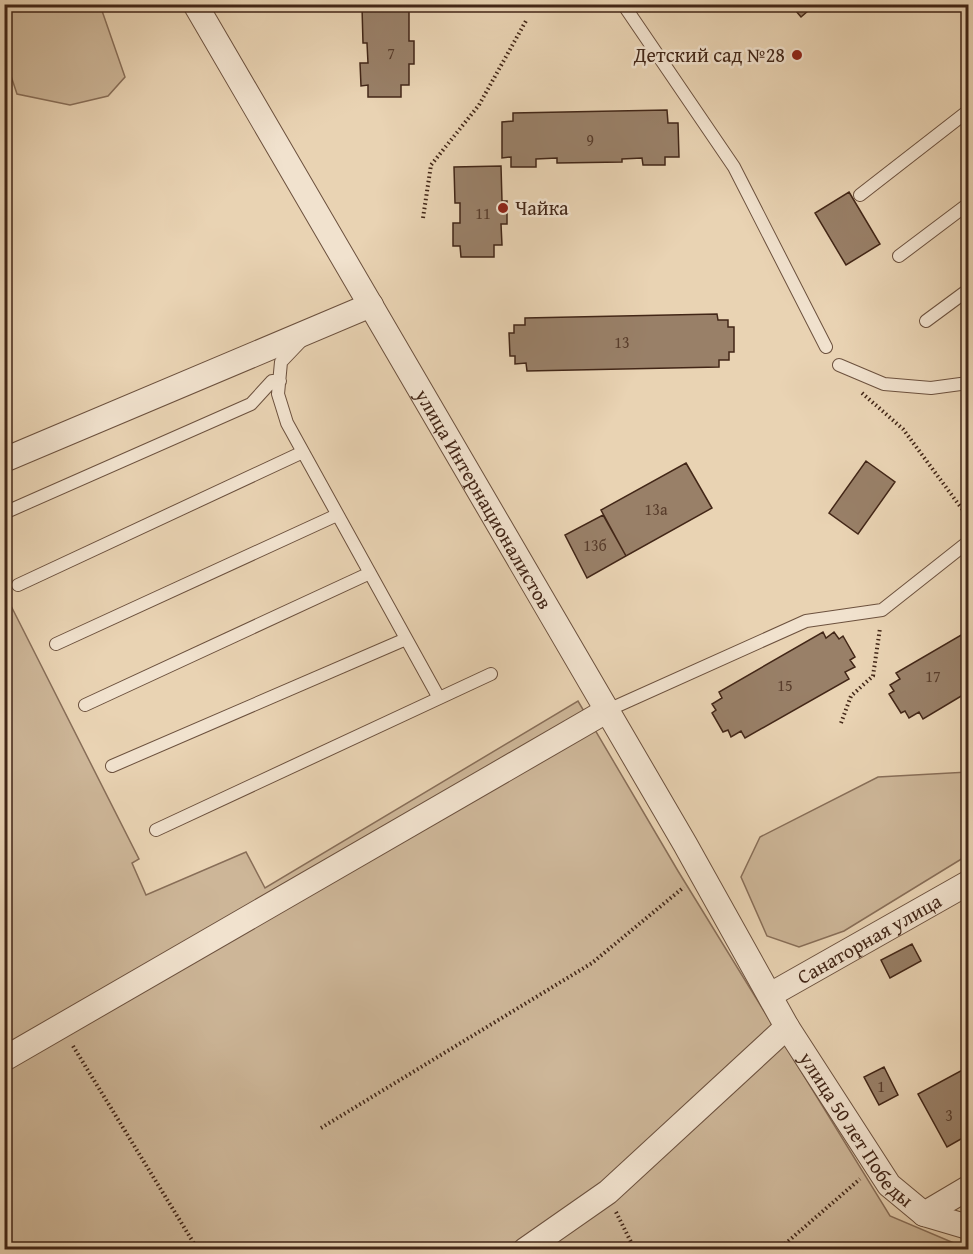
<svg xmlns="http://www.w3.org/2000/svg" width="973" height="1254" font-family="'Gentium Book Plus',serif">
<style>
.green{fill:#cdb698;stroke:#886e58;stroke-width:1.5}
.building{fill:#998068;stroke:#422617;stroke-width:1.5}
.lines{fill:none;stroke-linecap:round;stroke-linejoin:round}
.lane-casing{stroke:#6c513e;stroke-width:14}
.street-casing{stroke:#6c513e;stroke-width:26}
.path{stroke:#422617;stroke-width:4;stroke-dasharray:1.5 3;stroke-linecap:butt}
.lane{stroke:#f1e2ce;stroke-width:12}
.street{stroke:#f1e2ce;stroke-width:24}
.poi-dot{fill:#8f2418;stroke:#f1e2ce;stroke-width:2}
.labels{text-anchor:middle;stroke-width:5;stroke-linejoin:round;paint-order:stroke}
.number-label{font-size:16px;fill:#583c2b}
.poi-label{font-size:20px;fill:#422617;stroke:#f1e2ce;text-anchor:end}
.street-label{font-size:20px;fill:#422617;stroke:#f1e2ce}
</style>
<rect width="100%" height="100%" fill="#e9d3b3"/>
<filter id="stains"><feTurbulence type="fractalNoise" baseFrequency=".00333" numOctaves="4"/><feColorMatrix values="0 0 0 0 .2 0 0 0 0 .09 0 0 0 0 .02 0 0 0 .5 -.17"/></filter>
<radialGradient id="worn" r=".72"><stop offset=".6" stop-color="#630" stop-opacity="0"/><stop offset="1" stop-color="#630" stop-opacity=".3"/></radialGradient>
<!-- green -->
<path class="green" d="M5 4 100 5 125 77 108 96 70 105 17 94 5 58Z
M4 592 139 859 132 863 146 895 246 852 265 888 578 701 678 871 890 1216 968 1249H5Z
M968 772V855L844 931 799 947 767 936 741 877 760 837 878 777Z"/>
<!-- building -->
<path class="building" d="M790 4H816L801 17Z
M409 6V41H414V64H409V85H401V97H368V85L361 86 360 63H368L367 43H363L362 7Z
M667 110 668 123H678L679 157H665V165H643L642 158 622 159V162L557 163V158L536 159V167H511V157L502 158V122L513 121V113Z
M501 166 502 201H507V224H501L502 245H494V257H461L460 246H453V223H460V203H455L454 167Z
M849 192 880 244 846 265 815 213Z
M717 314 718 320H728V327H734V352H729V360H719V367L527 371 526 363 515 364V356H510L509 333H514V325H525V318Z
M866 461 895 482 858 534 829 513Z
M686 463 712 508 626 556 601 510Z
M603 515 626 556 587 578 565 535Z
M968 631V692L923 719 919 712 909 718 905 711 901 713 889 694 894 691 890 685 900 679 896 673Z
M823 632 826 638 834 632 839 639 843 636 855 657 850 660 855 667 845 672 849 679 745 738 741 731 731 737 728 730 723 732 712 713 716 710 712 704 722 698 719 692Z
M912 944 921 961 890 978 881 960Z
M884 1067 898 1095 879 1105 864 1077Z
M968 1067V1135L947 1147 918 1094Z"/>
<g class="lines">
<!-- lane casing -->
<g class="lane-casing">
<path id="lane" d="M623 4 734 167 826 347
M860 195 968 111
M899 256 968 204
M926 321 968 290
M302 340 281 362 278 394 287 423 439 698
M839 365 884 384 931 388 968 383
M4 513 251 404 272 381H280
M18 585 303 452
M56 644 337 515
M85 705 370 573
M608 710 806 621 882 610 968 542
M112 766 406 639
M156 830 491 674"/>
</g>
<!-- street casing -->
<g class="street-casing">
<g id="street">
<path id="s1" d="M195 4 685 844 787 1027 889 1185 924 1214 968 1188"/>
<path d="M4 460 371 305"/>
<path id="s2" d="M770 995 968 883"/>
<path d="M4 1059 608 710"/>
<path d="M924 1214 968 1227"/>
<path d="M525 1250 608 1192 787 1027"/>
</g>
</g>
<!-- path -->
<path class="path" d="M423 218 431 165 479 105 527 19
M862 393 903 429 968 517
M841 723 851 696 873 676 880 628
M73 1046 198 1250
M321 1128 592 963 684 887
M616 1212 635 1250
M778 1250 860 1179"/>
<!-- lane -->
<use href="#lane" class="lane"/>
<!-- street -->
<use href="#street" class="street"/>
</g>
<!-- markers -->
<g class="poi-dot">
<circle cx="797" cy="55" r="6"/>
<circle cx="503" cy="208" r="6"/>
</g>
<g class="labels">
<!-- number labels -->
<g class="number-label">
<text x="391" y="59">7</text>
<text x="590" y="146">9</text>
<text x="483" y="219">11</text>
<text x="622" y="348">13</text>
<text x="656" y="515">13а</text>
<text x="595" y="551">13б</text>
<text x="933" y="682">17</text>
<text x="785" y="691">15</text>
<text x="881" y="1092">1</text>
<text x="949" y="1121">3</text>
</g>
<!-- poi labels -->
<g class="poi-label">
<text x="785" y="62">Детский сад №28</text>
<text x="515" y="215" text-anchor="start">Чайка</text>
</g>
<!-- street labels -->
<g class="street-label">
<text dy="7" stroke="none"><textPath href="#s1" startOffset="573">улица Интернационалистов</textPath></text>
<text dy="7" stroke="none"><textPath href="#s2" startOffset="114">Санаторная улица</textPath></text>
<text dy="7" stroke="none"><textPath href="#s1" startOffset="1306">улица 50 лет Победы</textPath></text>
</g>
</g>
<!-- margin -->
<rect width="973" height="1254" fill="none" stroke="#e9d3b3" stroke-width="24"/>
<rect x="6" y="6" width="961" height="1242" fill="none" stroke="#422617" stroke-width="3"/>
<rect x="12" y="12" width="949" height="1230" fill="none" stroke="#422617" stroke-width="1.5"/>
<rect width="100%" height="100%" filter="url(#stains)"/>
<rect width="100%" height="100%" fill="url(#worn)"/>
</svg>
